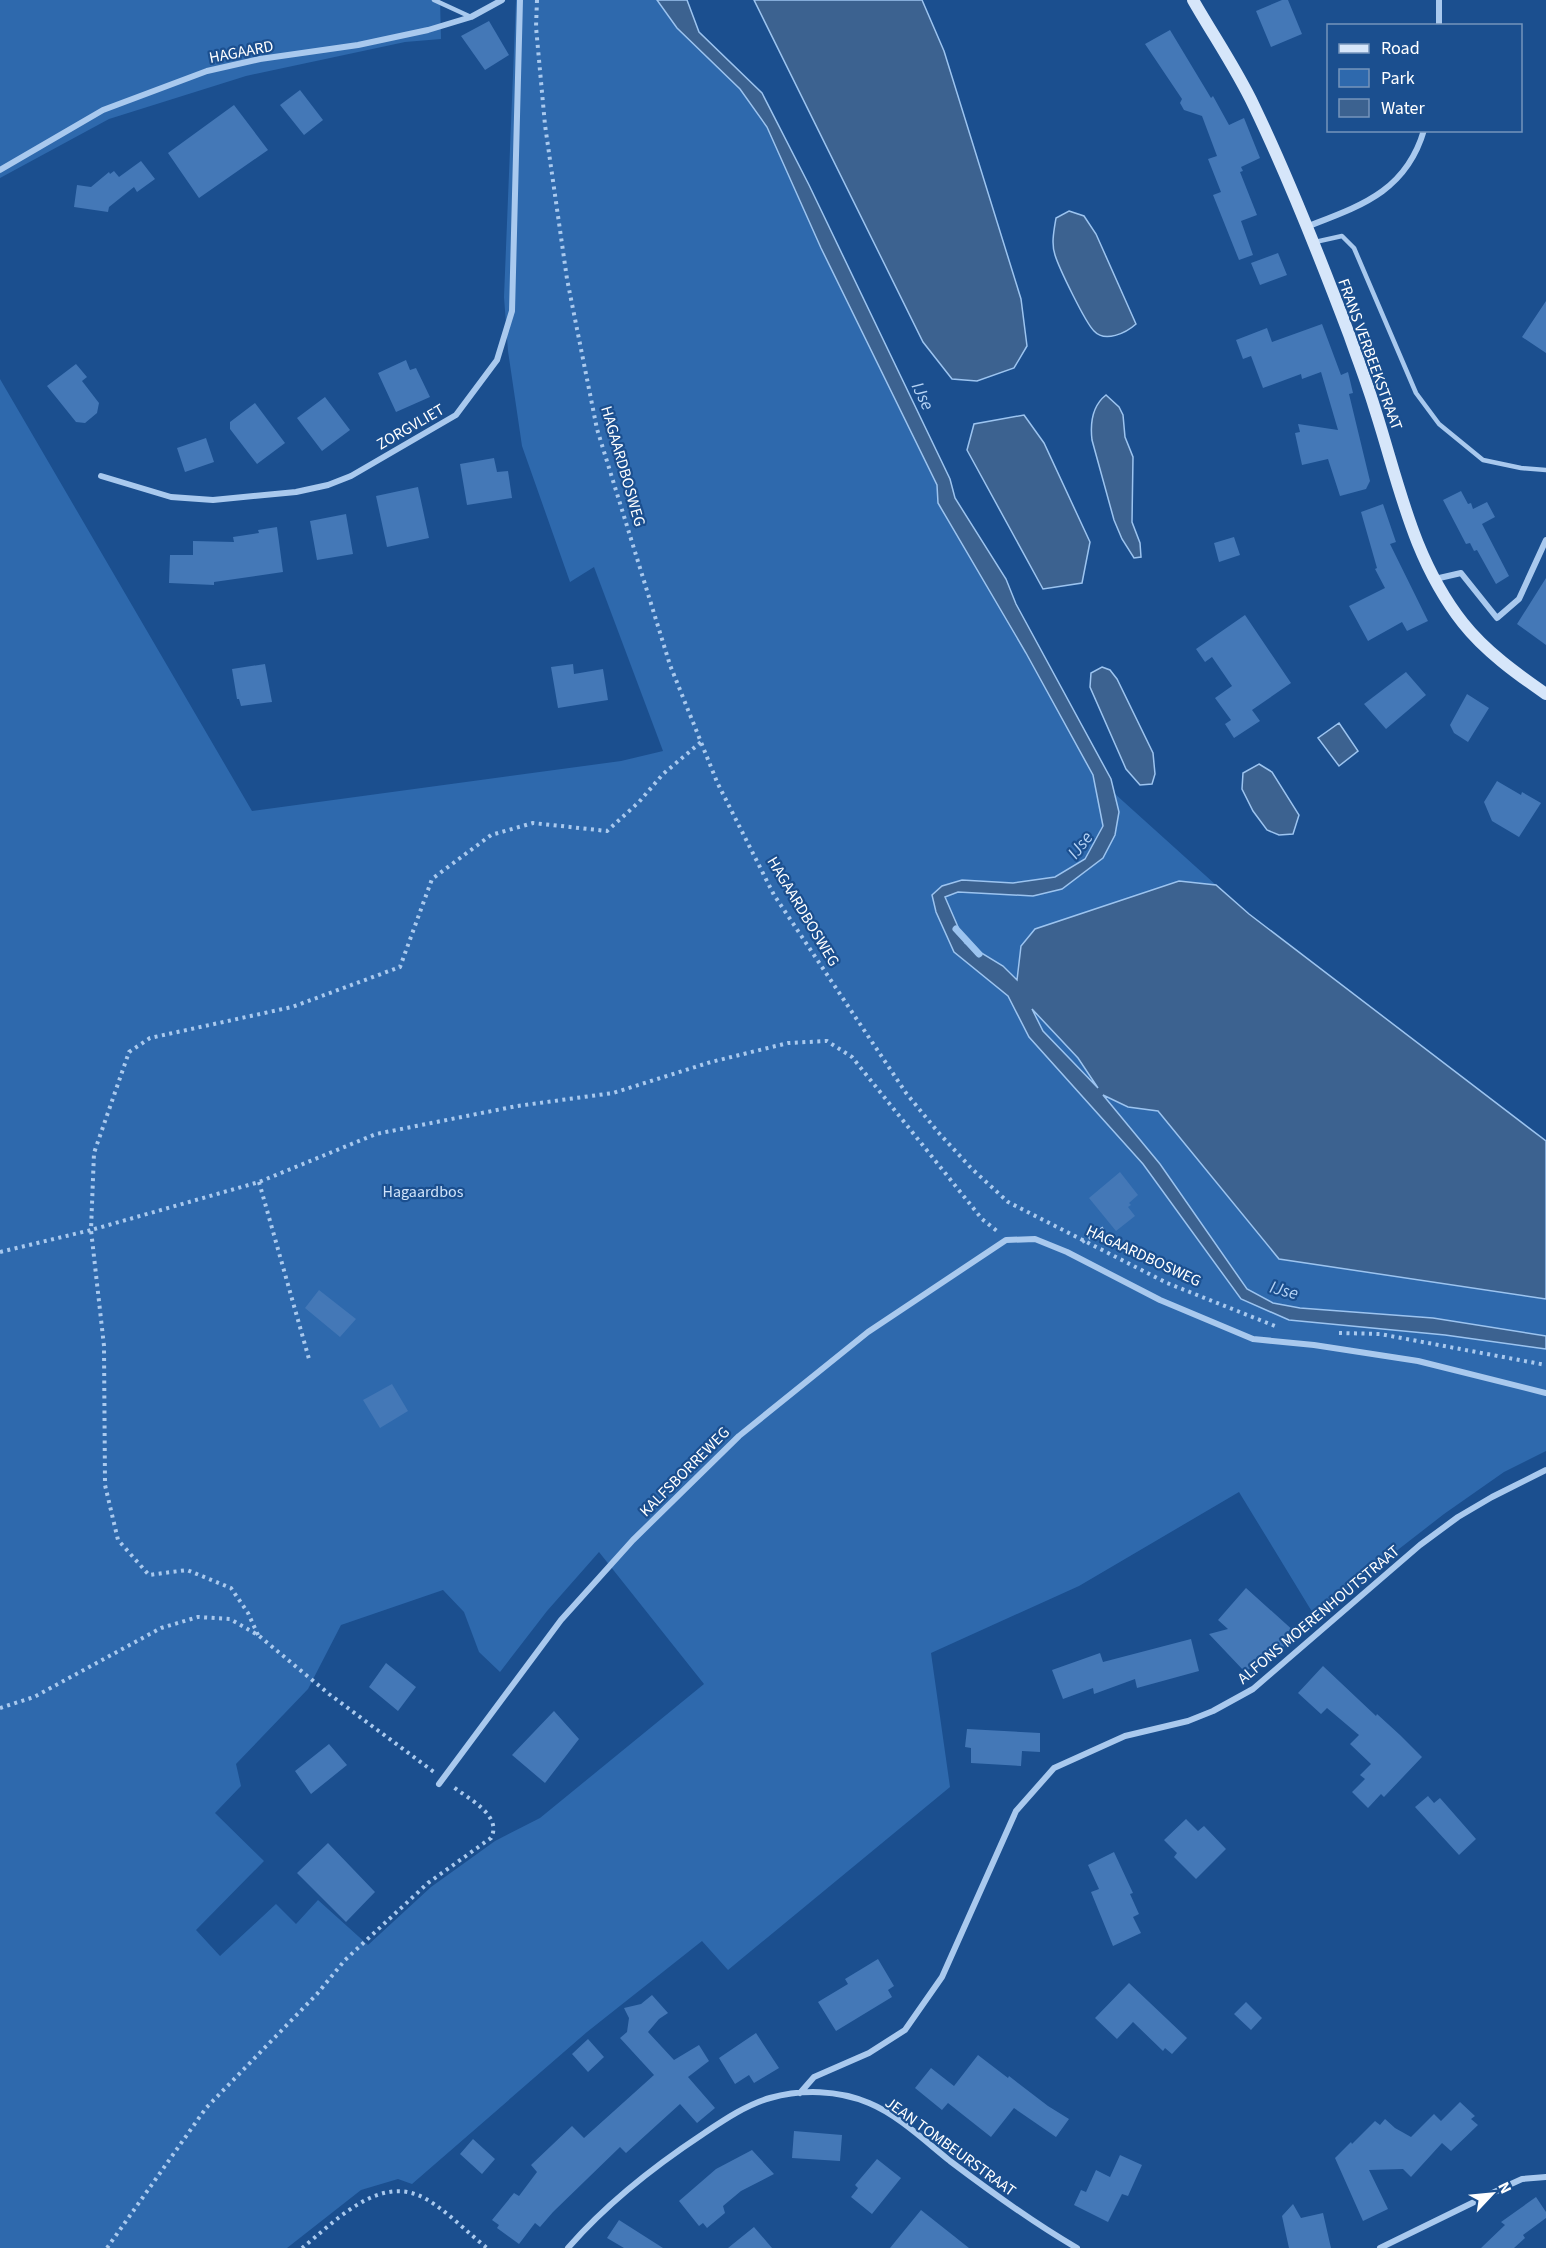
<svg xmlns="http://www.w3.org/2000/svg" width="1546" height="2248" font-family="'Source Sans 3',sans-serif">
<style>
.green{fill:#2e69ad;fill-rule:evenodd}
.water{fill:#3c6290;stroke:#9cc4f0;stroke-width:1.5;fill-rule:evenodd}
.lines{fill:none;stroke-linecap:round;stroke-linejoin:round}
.stream{stroke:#9cc4f0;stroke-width:7}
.building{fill:#4478b7}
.path{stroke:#a9c9ee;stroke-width:4;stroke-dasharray:3 4.5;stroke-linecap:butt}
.lane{stroke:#a9c9ee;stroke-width:4.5}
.street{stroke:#a9c9ee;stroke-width:6}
.secondary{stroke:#d6e6fa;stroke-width:12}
.labels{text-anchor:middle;stroke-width:4.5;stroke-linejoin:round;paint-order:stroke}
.street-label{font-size:16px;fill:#fff;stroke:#1b4f8f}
.park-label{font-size:16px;fill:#cfe3fa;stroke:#1b4f8f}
.water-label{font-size:18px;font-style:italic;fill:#b5d3f5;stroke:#1b4f8f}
</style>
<rect width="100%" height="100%" fill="#1b4f8f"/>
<!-- green -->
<path class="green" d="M0 0H440L441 39 405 42 246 76 109 119 0 178Z
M516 0H678L700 40 762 106 987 565 1104 784 1216 885 1179 881 1023 999 1078 1058 1102 1094 1128 1107 1158 1111 1279 1259 1546 1299V1451L1504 1472 1444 1514 1314 1615 1239 1492 1079 1586 931 1653 950 1787 728 1970 702 1941 587 2032 412 2184 398 2179 361 2190 287 2248H0V379L252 811 621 761 663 751 594 567 570 582 522 446 508 351 504 297ZM599 1552 704 1684 540 1818 495 1841 431 1887 368 1945 318 1900 296 1924 276 1904 220 1956 196 1930 264 1861 215 1813 241 1786 236 1764 308 1689 341 1625 443 1590 464 1612 479 1652 500 1672 547 1611Z"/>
<!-- water -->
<path class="water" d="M657 0H687L699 32 762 93 809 185 950 479 955 498 1006 579 1016 604 1111 779 1119 812 1115 835 1103 858 1062 889 1033 896 958 892 945 897 965 943 1003 966 1017 980 1021 946 1035 929 1179 881 1216 885 1249 914 1546 1141V1299L1279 1259 1158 1111 1128 1107 1103 1095 1160 1164 1247 1289 1273 1303 1300 1308 1433 1318 1546 1336V1349L1445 1335 1289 1320 1241 1299 1143 1164 1029 1037 1008 996 954 952 936 912 932 895 942 886 962 880 1013 883 1055 877 1085 859 1103 826 1093 775 1026 653 938 503 937 485 821 248 767 127 740 89 677 28ZM1032 1009 1078 1058 1098 1088 1043 1031Z
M754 0H922L944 51 1021 299 1027 346 1014 368 977 381 952 379 923 342Z
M1069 211 1084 216 1096 234 1136 324C1126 333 1105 343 1094 331 1085 322 1059 268 1055 255 1051 244 1054 230 1056 218Z
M1106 395 1119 407 1123 415 1125 437 1133 457 1132 522 1140 543 1141 557 1134 558 1122 539 1114 520 1092 440C1090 423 1092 406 1106 395Z
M1024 415 1044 443 1090 542 1082 583 1043 589 967 450 974 424Z
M1102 667 1110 670 1117 679 1153 753 1155 774 1152 784 1140 785 1126 769 1090 687 1091 673Z
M1339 723 1358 751 1339 766 1318 738Z
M1259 764 1272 772 1299 815 1293 834 1279 835 1267 830 1253 811 1242 789 1243 773Z"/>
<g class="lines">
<!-- stream -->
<path class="stream" d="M956 929 979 954"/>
</g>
<!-- building -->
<path class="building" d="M1282 0H1288L1302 34 1271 47 1256 11Z
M489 21 509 55 485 70 461 36Z
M1170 30 1211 98 1213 96 1229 125 1244 118 1260 158 1241 167 1243 171 1240 172 1257 215 1241 221 1253 255 1239 260 1213 195 1221 192 1208 159 1217 156 1202 116 1184 110 1180 103 1182 99 1145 44Z
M300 90 323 120 304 135 280 105Z
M234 105 268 150 199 198 168 153Z
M141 161 155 179 137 192 134 187 109 207 108 212 74 207 77 185 91 187 109 172 110 174 114 171 119 177Z
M1278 253 1287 275 1260 285 1251 263Z
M1546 301V353L1522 337Z
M1322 324 1341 375 1348 372 1353 393 1349 394 1370 481 1366 489 1340 496 1328 459 1302 465 1295 433 1300 432 1298 424 1338 430 1321 372 1302 379 1301 374 1263 388 1251 356 1243 359 1236 340 1267 328 1272 342Z
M406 360 410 370 416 368 430 397 396 412 378 373Z
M76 364 87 377 82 381 99 403 97 413 85 423 76 422 47 386Z
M325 397 350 430 322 451 297 418Z
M255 403 285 443 257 464 230 429V422Z
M206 438 214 462 185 472 177 448Z
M494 458 497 472 508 471 512 498 467 505 460 464Z
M418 487 429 538 387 547 376 496Z
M1461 491 1468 504 1471 503 1473 509 1487 502 1495 517 1482 524 1509 576 1496 584 1477 550 1474 551 1470 543 1466 544 1443 500Z
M1383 504 1396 542 1390 544 1428 621 1407 631 1402 622 1368 641 1349 606 1385 588 1375 569 1377 568 1361 512Z
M346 514 353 554 317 560 310 521Z
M277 527 283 572 214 582V585L169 583 170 555H193V541L234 542 233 537 259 533 258 530Z
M1234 537 1240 555 1219 562 1214 543Z
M1546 578V645L1517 624Z
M1245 615 1291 683 1252 710 1260 721 1234 738 1225 724 1231 720 1215 698 1232 686 1212 657 1205 662 1196 649Z
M265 664 272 702 241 706 239 699H237L232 669Z
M573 664 574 674 603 669 608 700 558 708 551 667Z
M1406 672 1426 695 1386 729 1364 704Z
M1467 694 1489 708 1468 742 1454 733 1450 725Z
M1497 781 1521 795 1522 792 1541 803 1519 837 1492 821 1484 802Z
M1120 1172 1138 1195 1129 1203 1131 1205 1128 1207 1135 1216 1116 1231 1089 1198Z
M319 1290 356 1319 340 1337 305 1308Z
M392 1384 408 1411 380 1428 363 1400Z
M1246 1588 1296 1633 1277 1654 1273 1651 1245 1672 1209 1634 1228 1629 1218 1620Z
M1191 1639 1199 1671 1137 1688 1135 1679 1094 1694 1093 1688 1063 1699 1052 1670 1100 1653 1103 1662Z
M386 1663 416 1687 398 1711 369 1687Z
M1323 1666 1376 1716 1377 1714 1400 1735 1422 1757 1384 1797 1381 1794 1368 1808 1352 1792 1365 1779 1360 1775 1371 1764 1350 1744 1359 1735 1327 1708 1321 1714 1298 1693Z
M554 1711 579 1739 545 1783 512 1755Z
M967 1729 1040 1733V1752L1022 1751 1021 1766 971 1763V1748L965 1747Z
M329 1744 347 1765 311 1794 295 1771Z
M1428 1796 1434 1803 1440 1798 1476 1839 1459 1855 1415 1807Z
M1186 1819 1198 1831 1204 1826 1226 1849 1196 1879 1174 1857 1177 1853 1164 1840Z
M328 1843 375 1892 346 1922 297 1873Z
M1114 1852 1133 1893 1130 1894 1139 1914 1133 1917 1141 1933 1113 1946 1091 1892 1099 1889 1088 1865Z
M878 1959 894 1986 888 1990 892 1997 836 2031 818 2002 848 1984 845 1979Z
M1129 1983 1187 2038 1172 2054 1165 2048 1163 2051 1133 2022 1117 2039 1095 2018Z
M652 1995 668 2013 659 2019 648 2032 674 2060 699 2045 709 2061 688 2077 715 2108 697 2123 680 2104 626 2153 620 2147 553 2212 540 2227 535 2223 519 2244 497 2228 499 2225 492 2220 514 2193 519 2196 537 2172 531 2165 572 2126 584 2138 654 2075 620 2038 627 2032 629 2018 624 2008 641 2004Z
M1246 2002 1262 2018 1251 2030 1234 2014Z
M756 2033 779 2068 754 2083 749 2075 735 2084 719 2058Z
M588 2039 604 2057 588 2072 572 2054Z
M978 2055 1008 2078 1009 2076 1048 2106 1069 2119 1056 2137 1014 2108 991 2137 948 2103 942 2110 915 2088 931 2068 954 2086Z
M1460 2102 1475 2116 1471 2119 1478 2125 1451 2151 1442 2143 1411 2177 1403 2169 1369 2170 1388 2209 1363 2221 1335 2158 1351 2142 1352 2144 1375 2121 1380 2125 1385 2119 1395 2128 1411 2137 1434 2114 1441 2121Z
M794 2131 842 2135 840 2161 792 2158Z
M473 2139 495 2159 482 2174 460 2154Z
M752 2150 774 2174 741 2191 723 2206 725 2213 707 2228 703 2223 699 2226 679 2201 716 2169Z
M1120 2155 1142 2165 1128 2196 1122 2194 1108 2222 1074 2205 1081 2190 1086 2192 1096 2170 1110 2177Z
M877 2159 901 2178 872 2214 851 2197 858 2188 855 2185Z
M1536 2197 1546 2212V2218L1523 2235 1525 2238 1514 2248H1481L1505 2225 1501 2222Z
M1293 2204 1301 2218 1323 2213 1331 2248H1289L1282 2216Z
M921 2210 969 2248H890Z
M619 2220 663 2248H624L607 2238Z
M754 2227 772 2248H728Z"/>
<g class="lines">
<!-- path -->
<path class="path" d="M537 0 536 27 545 125 567 279 597 429 670 665 717 782 774 895 906 1093 938 1132 971 1168 1008 1202 1167 1283 1275 1326
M259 1182 309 1359
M1082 1242 1104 1228
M0 1252 91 1230 94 1153 129 1052 150 1038 292 1007 400 967 432 879 491 835 533 823 607 831 639 802 663 774 701 742
M1339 1333 1380 1334 1546 1365
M258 1635 248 1613 231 1588 187 1570 149 1575 118 1540 105 1485 104 1346 91 1230 259 1182 376 1134 517 1106 613 1093 711 1062 788 1043 827 1041 852 1057 982 1219 997 1231
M0 1708 34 1697 161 1628 198 1617 230 1619 258 1635 329 1694 434 1772
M107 2248 206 2108 317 1994 345 1960 428 1883 491 1838C503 1815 467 1798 452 1786
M302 2248C335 2222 380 2172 426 2199 447 2211 468 2233 487 2248"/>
<!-- lane -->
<path class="lane" d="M434 0 471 17
M1315 242 1342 236 1354 248 1416 393 1439 424 1483 460 1521 468 1546 470"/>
<!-- street -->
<path class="street" d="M1439 0V26
M0 170 103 110 207 71 260 59 358 45 428 30 471 17 502 0
M1306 227C1360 206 1406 192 1424 130
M101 476 171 497 213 500 296 492 328 485 351 476 456 415 497 360 512 311 520 0
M1435 579 1461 573 1497 618 1519 599 1546 540
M439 1784 561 1620 633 1540 739 1436 868 1332 1006 1240 1035 1239 1067 1252 1160 1300 1253 1339 1314 1345 1418 1361 1546 1393
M800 2093 814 2077 869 2053 905 2030 942 1977 1016 1811 1054 1768 1125 1736 1188 1721 1213 1711 1253 1689 1420 1545 1458 1517 1492 1497 1546 1470
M568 2248C607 2203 653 2167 703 2134 724 2120 746 2105 770 2098 802 2089 838 2090 869 2103 898 2115 925 2141 950 2161 991 2192 1032 2222 1077 2248
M1380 2248 1511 2184 1522 2179 1546 2177"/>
<!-- secondary -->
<path class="secondary" d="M1193 0C1213 35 1237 70 1254 106 1290 181 1321 260 1350 337 1358 360 1367 383 1374 406 1399 483 1412 558 1463 623 1485 651 1517 674 1546 694"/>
</g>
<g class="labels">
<!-- street labels -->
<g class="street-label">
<text transform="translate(241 51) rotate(-11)" y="6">HAGAARD</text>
<text transform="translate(1371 354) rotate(70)" y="6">FRANS VERBEEKSTRAAT</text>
<text transform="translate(410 426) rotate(-30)" y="6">ZORGVLIET</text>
<text transform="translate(624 466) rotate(74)" y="6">HAGAARDBOSWEG</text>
<text transform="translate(804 911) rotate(59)" y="6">HAGAARDBOSWEG</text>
<text transform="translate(1144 1255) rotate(25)" y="6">HAGAARDBOSWEG</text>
<text transform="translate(684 1471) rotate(-45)" y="6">KALFSBORREWEG</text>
<text transform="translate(1318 1614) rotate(-40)" y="6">ALFONS MOERENHOUTSTRAAT</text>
<text transform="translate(951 2146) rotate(36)" y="6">JEAN TOMBEURSTRAAT</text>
</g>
<!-- park labels -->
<g class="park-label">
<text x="423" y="1197">Hagaardbos</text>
</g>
<!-- water labels -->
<g class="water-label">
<text transform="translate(923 396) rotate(64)" y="6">IJse</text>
<text transform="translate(1080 845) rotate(-52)" y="6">IJse</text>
<text transform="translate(1284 1290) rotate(15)" y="6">IJse</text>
</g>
</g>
<!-- legend -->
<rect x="1327" y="24" width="195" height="108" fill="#1b4f8f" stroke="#7695bc" stroke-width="1.5"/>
<rect x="1339" y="44" width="30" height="9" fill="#d6e6fa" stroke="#7695bc" stroke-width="1.5"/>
<text x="1381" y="54" font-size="18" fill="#ffffff">Road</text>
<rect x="1339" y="69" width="30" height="18" fill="#2e69ad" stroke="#7695bc" stroke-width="1.5"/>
<text x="1381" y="84" font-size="18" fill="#ffffff">Park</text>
<rect x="1339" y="99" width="30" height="18" fill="#3c6290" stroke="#7695bc" stroke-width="1.5"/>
<text x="1381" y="114" font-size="18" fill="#ffffff">Water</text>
<!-- north arrow -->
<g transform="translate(1492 2194) rotate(64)" stroke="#1b4f8f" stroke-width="4.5" paint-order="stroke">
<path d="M0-4.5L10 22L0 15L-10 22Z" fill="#ffffff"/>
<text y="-9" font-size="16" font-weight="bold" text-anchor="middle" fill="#ffffff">N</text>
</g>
</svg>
